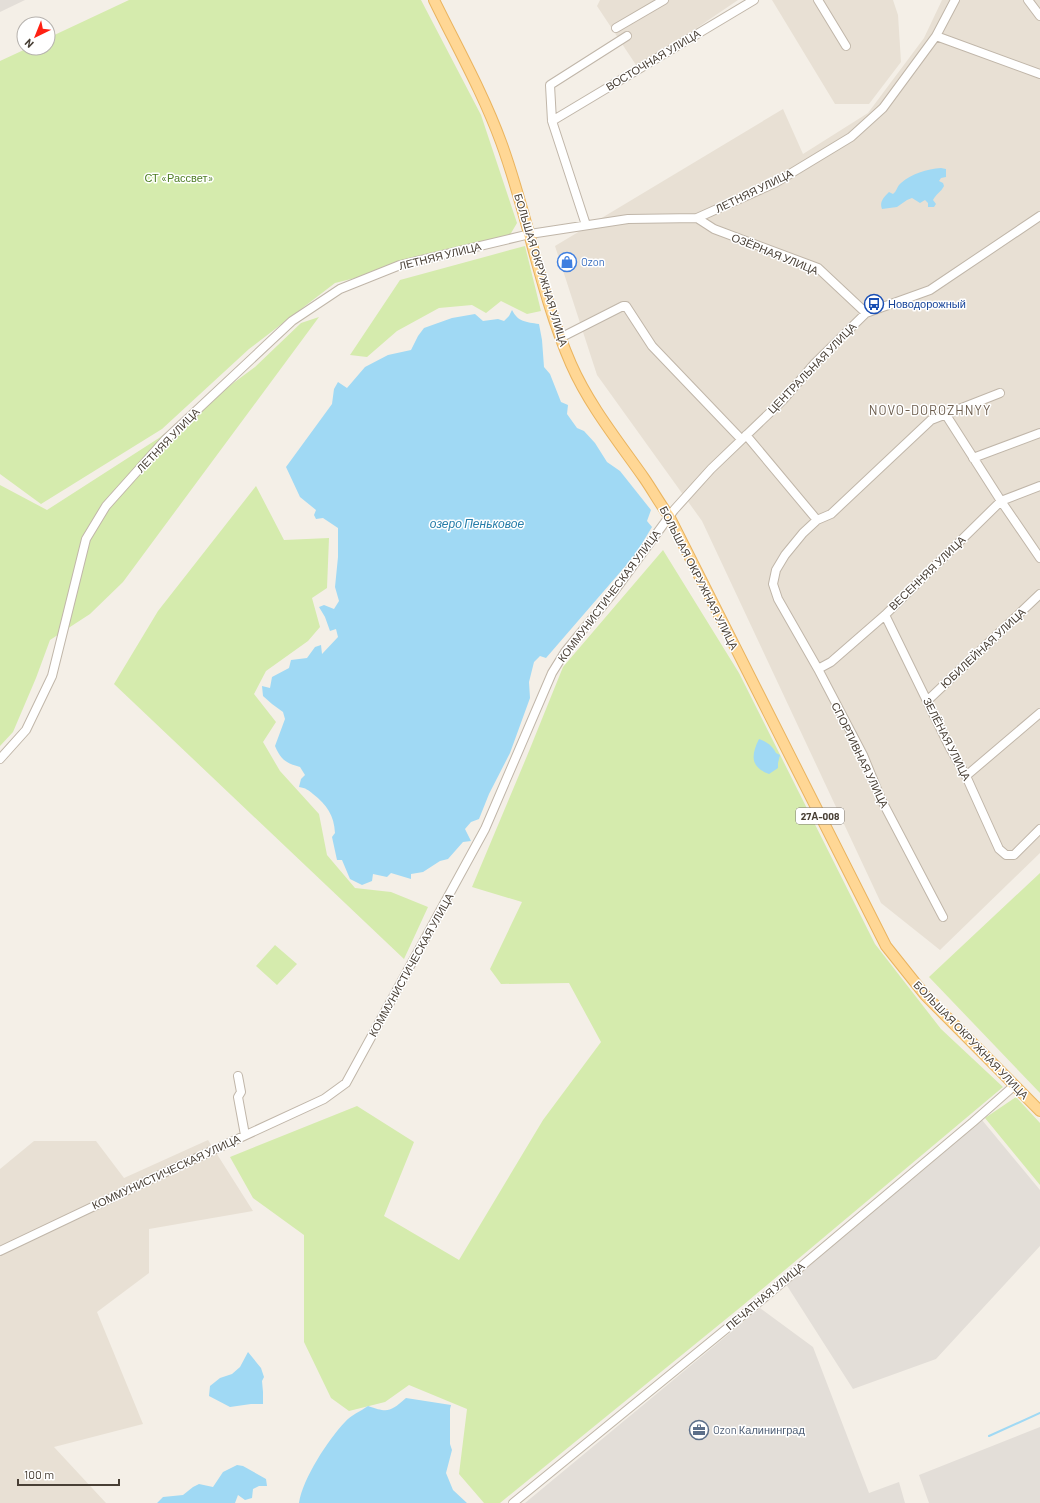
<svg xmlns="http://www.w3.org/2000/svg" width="1040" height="1503" font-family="Barlow,sans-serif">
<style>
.residential{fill:#e8e0d4}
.industrial{fill:#e3ded8}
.green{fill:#d5ebad}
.water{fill:#a0d9f4}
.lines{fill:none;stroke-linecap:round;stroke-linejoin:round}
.stream{stroke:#a0d9f4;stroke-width:2}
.minor-casing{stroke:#c0b6a9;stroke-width:10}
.major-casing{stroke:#eab45f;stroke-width:12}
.minor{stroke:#fff;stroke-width:8}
.major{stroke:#ffd795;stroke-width:10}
.labels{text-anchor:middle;stroke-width:3;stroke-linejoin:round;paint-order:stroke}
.shield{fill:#fff;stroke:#7f7972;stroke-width:1}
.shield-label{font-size:10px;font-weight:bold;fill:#483f35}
.street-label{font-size:11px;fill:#483f35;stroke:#fff}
.park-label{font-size:11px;fill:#4e7d25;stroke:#fff}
.shop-label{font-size:11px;fill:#366cbe;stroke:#fff;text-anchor:start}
.transit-label{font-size:11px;fill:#164399;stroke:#fff;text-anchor:start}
.service-label{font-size:11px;fill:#4e5e75;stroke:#fff;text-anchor:start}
.water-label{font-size:12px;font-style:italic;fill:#267da9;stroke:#fff}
.quarter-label{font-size:13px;letter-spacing:1px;fill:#6b5c4c;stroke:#fff}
</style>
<rect width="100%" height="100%" fill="#f4efe7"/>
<!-- residential -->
<path class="residential" d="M600 0H738L638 68 597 6Z
M772 0H893L898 15 901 62 869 104H835Z
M942 0H1040V853L940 950 881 903 702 521 597 375 555 246 783 109 803 154 868 113 924 38Z
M208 1140 253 1211 149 1229V1273L97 1312 143 1424 54 1447 106 1503H0V1169L34 1141H96L124 1178Z"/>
<!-- industrial -->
<path class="industrial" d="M0 0H25L0 12Z
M982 1120 1040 1190V1246L936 1359 853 1389 784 1281Z
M760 1308 813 1347 869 1493 899 1482 905 1503H525Z
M1040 1427V1503H929L919 1475Z"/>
<!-- green -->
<path class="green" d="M129 0H421L481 115 517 223 507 240 335 283 249 349 162 429 41 504 0 474V61L28 48H48V38Z
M525 246 541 311 527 314 501 301 486 313 472 305 439 308 397 331 367 357 350 355 400 280Z
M319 317 123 582 90 614 50 640 36 678 13 732 0 746V485L47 510 159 438 255 367 301 323Z
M256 486 284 540 329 538 327 588 312 598 320 627 308 641 266 671 254 694 276 722 263 742 280 771 319 814 327 855 355 888 391 892 428 907 404 959 114 684 158 611Z
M663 550 739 673 875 944 941 1029 1003 1087 742 1306 500 1503H484L459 1474 467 1409 409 1385 385 1402 349 1411 331 1398 304 1342V1235L253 1198 230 1157 357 1106 414 1142 384 1216 459 1260 543 1120 601 1042 569 983 501 984 490 969 522 902 472 887 527 756 563 667Z
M1040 873V1093L929 977Z
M275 945 297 964 277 985 256 966Z
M1016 1097 1040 1123V1185L985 1118Z"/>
<!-- water -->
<path class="water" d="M941 168 946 169V177L941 178 939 181 943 183 944 186C941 192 936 194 933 200L936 204 934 207H928V203L925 200 920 203 912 198 907 200 897 207 882 209C879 202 884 197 889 192L893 194C897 191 897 186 901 183 911 174 927 169 941 168Z
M512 310C518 322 526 322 539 324L542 340 544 367 550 374 561 402 568 405 567 414 577 428 584 431 595 443 607 462 620 471 651 510 647 521 652 527 635 555 546 658 540 656 534 662 529 682 530 698 510 753 489 794 479 819 471 822 465 829 471 841 463 842 448 859 440 861 423 872 411 874V879L391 873 387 877 373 874 372 881 362 885 350 879 342 860H337L332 837 335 833C334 815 327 805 313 794 308 790 306 788 299 787L301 779 305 775 300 767C286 763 281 760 275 746L285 719 283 712 272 704 263 696 262 686 270 688 272 677 289 668 291 660 307 658 315 647 321 645 322 654 338 637 336 629 330 631 325 617 319 607 324 605 334 609 339 601 335 587 338 557V528L323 518 316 519 314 515 316 510 300 497 286 467 332 404 334 389 338 382 347 388 365 367 388 355 411 350 418 336 424 328 452 318 475 314 483 321 498 319 504 321 509 316Z
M759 739C767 742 772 745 776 753L780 755 778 763V768L769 774C750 767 751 755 759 739Z
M248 1352 261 1368 264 1377 262 1381 263 1392V1404H251L230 1407 209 1396 210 1386 220 1378 232 1374 240 1367Z
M406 1398 451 1405 450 1409V1444L452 1450 446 1473 453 1490 467 1503H299C303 1478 328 1440 345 1422 351 1415 361 1411 368 1406 388 1413 390 1412 406 1398Z
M237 1465 243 1466 266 1479 267 1486H259L253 1489 252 1498 245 1500 238 1495 235 1503H157L163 1497 183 1495 193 1487 199 1484 213 1487 223 1472Z"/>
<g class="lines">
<!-- stream -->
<path class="stream" d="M989 1436 1040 1413"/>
<!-- minor casing -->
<g class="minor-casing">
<path id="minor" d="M818 0 846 46
M1028 0 1040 16
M616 28 664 0
M936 36 1040 74
M552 121 754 0
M697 218 714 229 818 268 866 313
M586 225 552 121 550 85 627 36
M560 338 623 306H626L652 346 741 439
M946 415 1001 501 1040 558
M746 435 817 520
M973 458 1040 433
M885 615 949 746 966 776 999 849 1006 855H1014L1040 829
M818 669 831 662 885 615 1001 501 1040 486
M927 701 1040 594
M0 759 26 730 52 676 86 539 106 506 165 440 292 321 340 289 400 265 530 234 628 219 697 218 775 183 851 137 883 108 936 36 955 0
M966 776 1040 713
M943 917 881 799 863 755 818 669 778 599 773 584 776 570 785 555 803 533 817 520 831 514 931 420 1000 393
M238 1076 241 1092 238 1097 245 1135
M0 1251 168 1171 324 1099 346 1083 485 829 552 673 565 652 613 593 674 510 711 469 783 400 815 363 866 313 930 290 1040 216
M513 1503 753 1307 973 1122 1015 1085"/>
</g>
<!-- major casing -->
<g class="major-casing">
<path id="major" d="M434 0C457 47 483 93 501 142 528 215 540 293 571 364 589 405 618 441 644 478 653 491 660 504 669 516L886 946 925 995 1040 1111"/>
</g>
<!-- minor -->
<use href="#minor" class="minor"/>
<!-- major -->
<use href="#major" class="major"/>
</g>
<!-- icons -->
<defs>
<g id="shop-ring" transform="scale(1)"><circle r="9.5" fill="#fff" stroke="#3f7fe0" stroke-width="1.5"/><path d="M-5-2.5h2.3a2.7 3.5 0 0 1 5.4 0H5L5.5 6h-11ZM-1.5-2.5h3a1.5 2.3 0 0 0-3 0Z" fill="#3f7fe0"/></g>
<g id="bus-ring" transform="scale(1)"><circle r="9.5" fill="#fff" stroke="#1a4fb4" stroke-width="1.5"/><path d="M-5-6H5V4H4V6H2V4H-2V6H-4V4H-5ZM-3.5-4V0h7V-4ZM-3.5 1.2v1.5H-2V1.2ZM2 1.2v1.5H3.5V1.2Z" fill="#1a4fb4"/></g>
<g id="office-ring" transform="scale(1)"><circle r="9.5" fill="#fff" stroke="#5c6f8a" stroke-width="1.5"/><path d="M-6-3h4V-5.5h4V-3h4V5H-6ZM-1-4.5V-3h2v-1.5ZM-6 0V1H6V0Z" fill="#5c6f8a"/></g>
</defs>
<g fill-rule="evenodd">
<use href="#shop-ring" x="567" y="262"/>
<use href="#bus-ring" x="874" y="304"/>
<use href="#office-ring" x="699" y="1430"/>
</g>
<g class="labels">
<!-- shield labels -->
<rect class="shield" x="796" y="808" width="48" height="16" rx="3"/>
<g class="shield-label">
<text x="820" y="820">27А-008</text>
</g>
<!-- street labels -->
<g class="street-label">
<text transform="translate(653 60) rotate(-31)" y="4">ВОСТОЧНАЯ УЛИЦА</text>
<text transform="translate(754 191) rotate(-26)" y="4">ЛЕТНЯЯ УЛИЦА</text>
<text transform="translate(775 254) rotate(22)" y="4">ОЗЁРНАЯ УЛИЦА</text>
<text transform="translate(440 256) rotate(-14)" y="4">ЛЕТНЯЯ УЛИЦА</text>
<text transform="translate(541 270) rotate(73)" y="4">БОЛЬШАЯ ОКРУЖНАЯ УЛИЦА</text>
<text transform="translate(812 368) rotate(-46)" y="4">ЦЕНТРАЛЬНАЯ УЛИЦА</text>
<text transform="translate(168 440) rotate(-46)" y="4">ЛЕТНЯЯ УЛИЦА</text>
<text transform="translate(927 573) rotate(-44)" y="4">ВЕСЕННЯЯ УЛИЦА</text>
<text transform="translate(699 578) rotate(63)" y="4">БОЛЬШАЯ ОКРУЖНАЯ УЛИЦА</text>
<text transform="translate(609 596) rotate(-53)" y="4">КОММУНИСТИЧЕСКАЯ УЛИЦА</text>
<text transform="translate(983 648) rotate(-43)" y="4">ЮБИЛЕЙНАЯ УЛИЦА</text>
<text transform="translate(947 739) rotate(63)" y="4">ЗЕЛЁНАЯ УЛИЦА</text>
<text transform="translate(860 755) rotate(64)" y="4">СПОРТИВНАЯ УЛИЦА</text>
<text transform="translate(411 965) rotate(-61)" y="4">КОММУНИСТИЧЕСКАЯ УЛИЦА</text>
<text transform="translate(971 1040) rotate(46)" y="4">БОЛЬШАЯ ОКРУЖНАЯ УЛИЦА</text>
<text transform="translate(166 1172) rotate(-25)" y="4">КОММУНИСТИЧЕСКАЯ УЛИЦА</text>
<text transform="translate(765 1296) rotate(-40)" y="4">ПЕЧАТНАЯ УЛИЦА</text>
</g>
<!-- park labels -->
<g class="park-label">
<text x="179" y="182">СТ «Рассвет»</text>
</g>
<!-- shop labels -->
<g class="shop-label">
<text x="581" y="266">Ozon</text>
</g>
<!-- transit labels -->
<g class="transit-label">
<text x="888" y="308">Новодорожный</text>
</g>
<!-- service labels -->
<g class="service-label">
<text x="713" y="1434">Ozon Калининград</text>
</g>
<!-- water labels -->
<g class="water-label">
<text x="477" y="528">озеро Пеньковое</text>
</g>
<!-- quarter labels -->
<g class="quarter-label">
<text x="930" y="415">NOVO-DOROZHNYY</text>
</g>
</g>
<!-- north arrow -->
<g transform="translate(36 36) rotate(223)"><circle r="19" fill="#ffffff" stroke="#b6b2ae"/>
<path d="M0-3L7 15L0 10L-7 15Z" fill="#ff2113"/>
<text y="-6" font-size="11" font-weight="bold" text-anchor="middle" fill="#483f35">N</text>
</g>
<!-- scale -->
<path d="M18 1479v6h101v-6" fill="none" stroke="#483f35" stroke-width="2"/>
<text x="24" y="1479" font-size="12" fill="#483f35" stroke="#ffffff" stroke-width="3" paint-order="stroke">100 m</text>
</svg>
